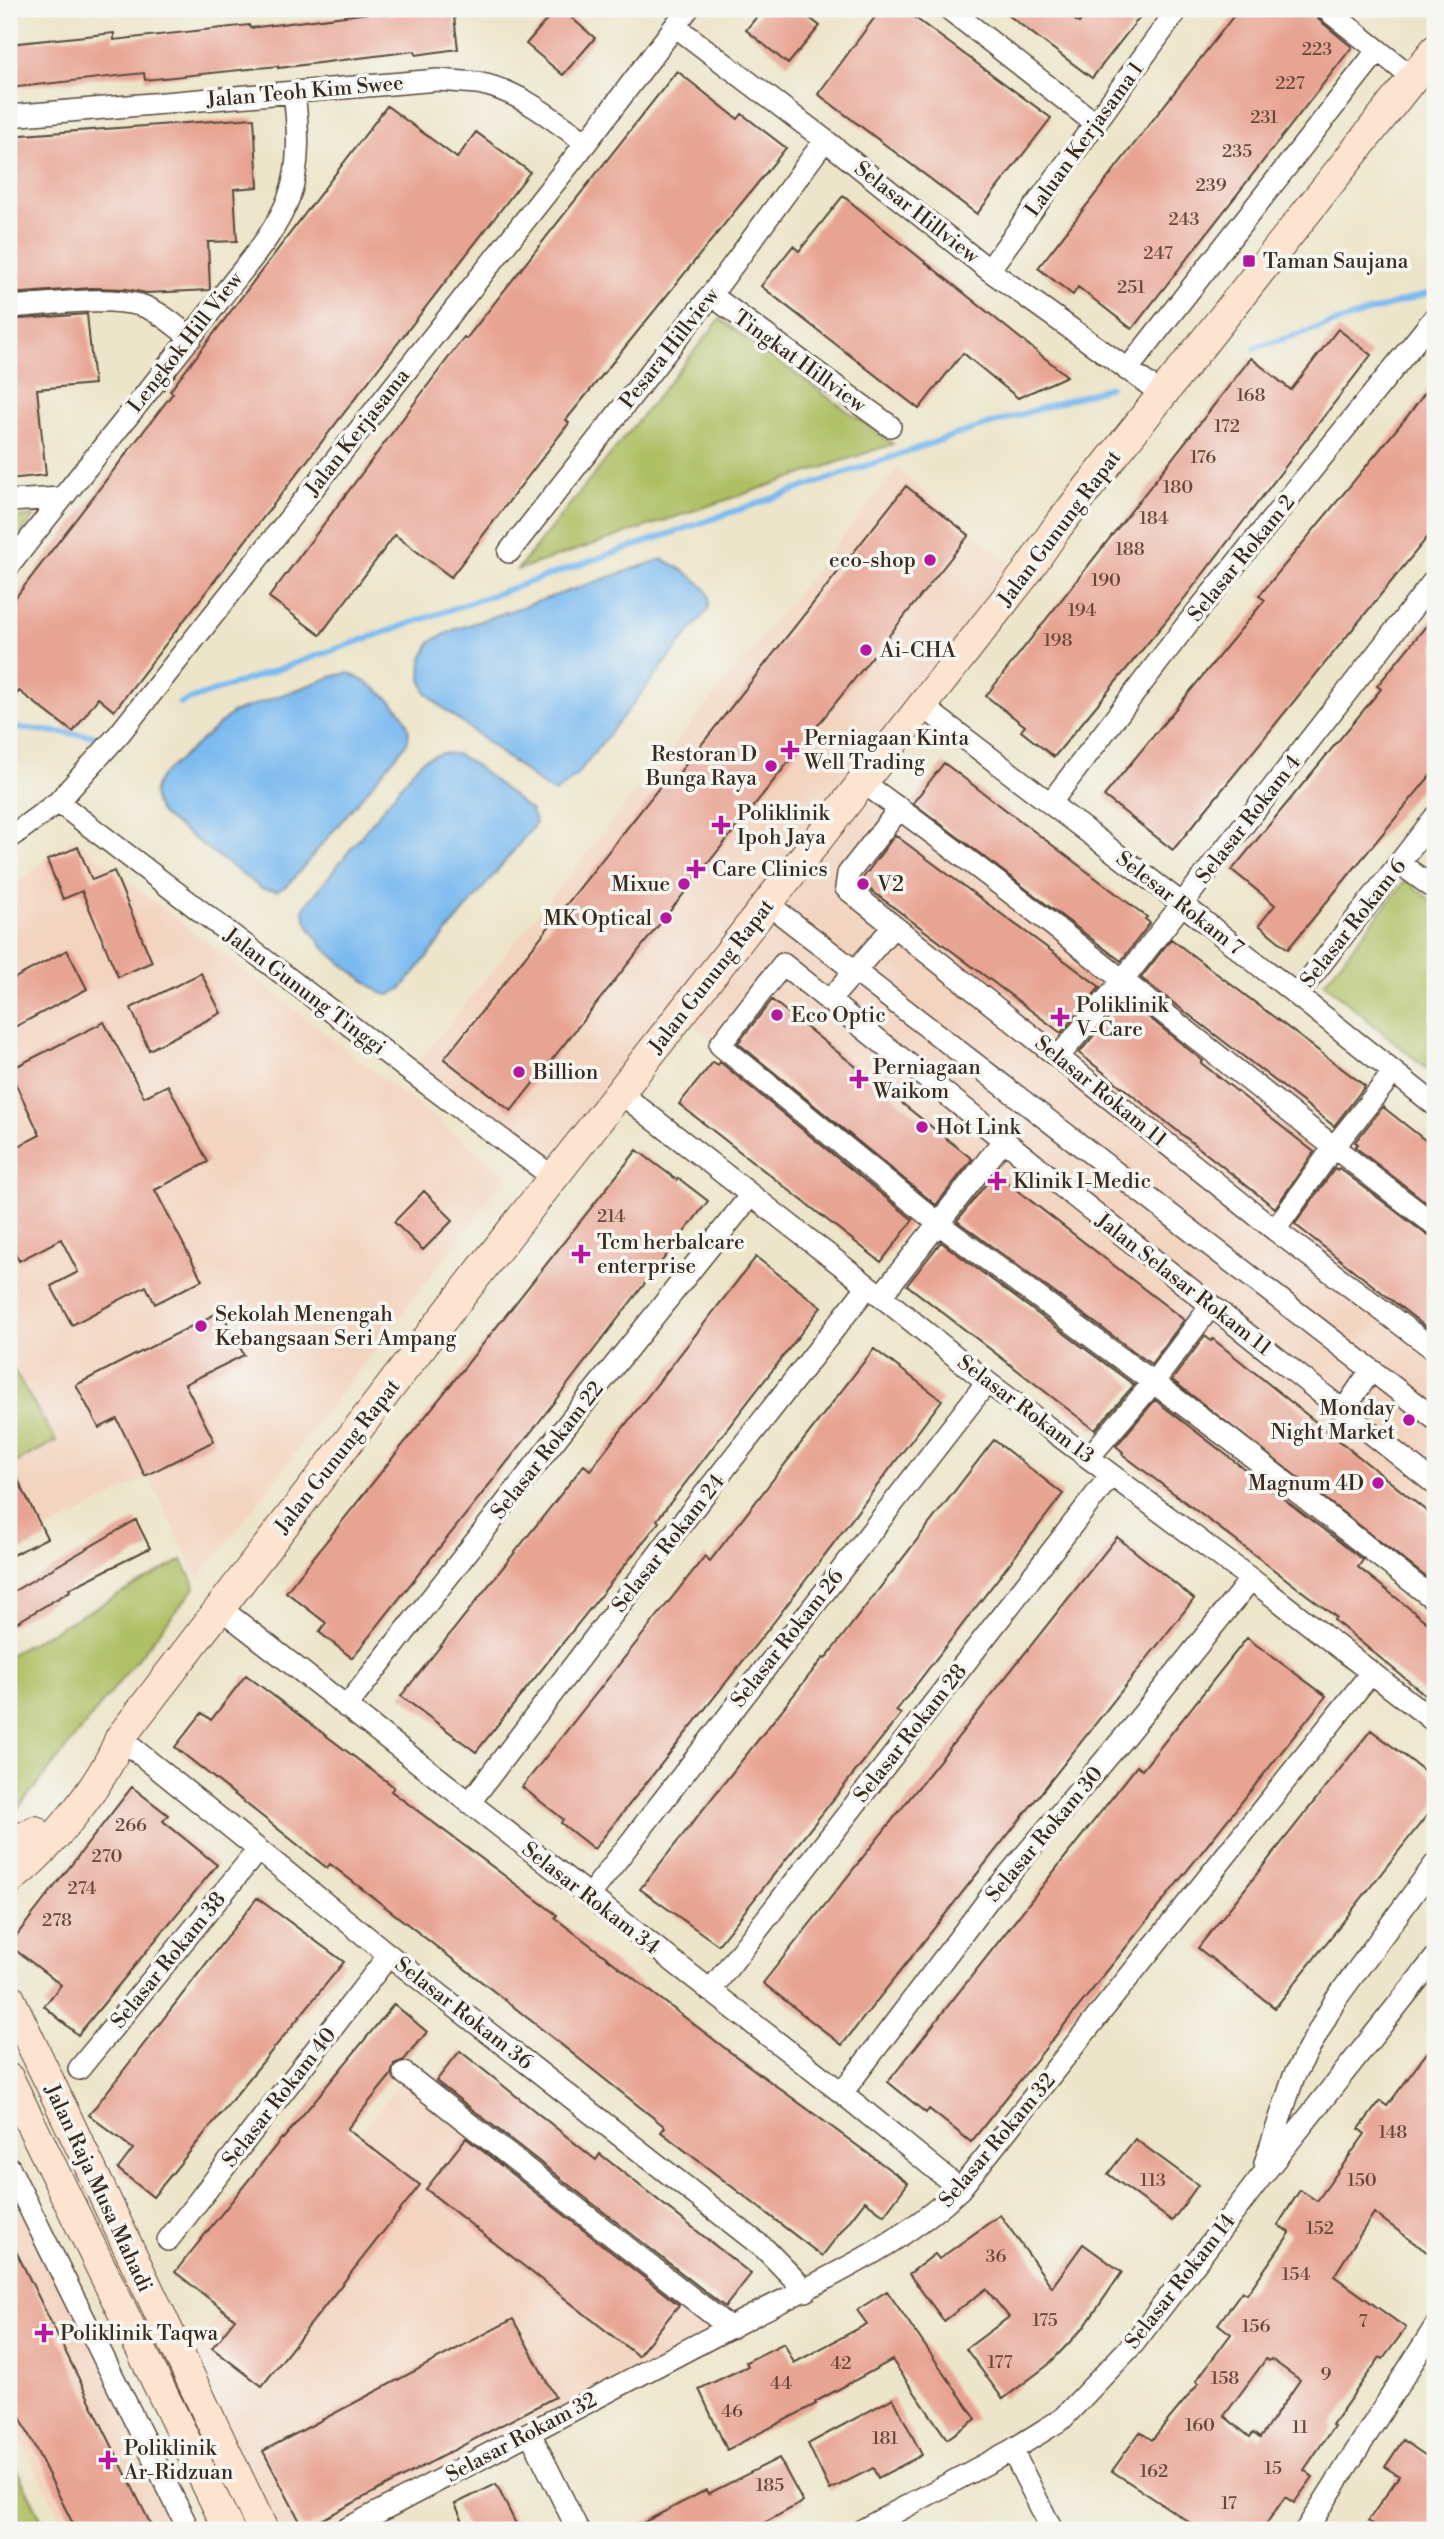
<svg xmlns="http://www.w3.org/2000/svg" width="1444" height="2539" font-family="'Libre Bodoni',serif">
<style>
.built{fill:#f3d4bf}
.green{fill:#aebf63;stroke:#747440;stroke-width:2}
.water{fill:#7abaef;stroke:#5a7286;stroke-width:2}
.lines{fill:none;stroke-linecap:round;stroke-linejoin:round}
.stream{stroke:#7abaef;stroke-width:6}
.building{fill:#e8a493;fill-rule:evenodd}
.street-casing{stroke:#564638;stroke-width:24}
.secondary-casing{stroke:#564638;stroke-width:32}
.street{stroke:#fff;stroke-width:21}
.secondary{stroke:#fde4d0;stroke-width:30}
.poi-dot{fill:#b5179e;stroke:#f6f6f2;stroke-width:2.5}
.labels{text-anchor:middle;stroke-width:7;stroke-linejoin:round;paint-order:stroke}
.number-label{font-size:18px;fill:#66483b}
.street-label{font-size:21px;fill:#3b2a1e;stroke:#f6f6f2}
.poi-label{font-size:21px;fill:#3b2a1e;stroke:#f6f6f2;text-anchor:start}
</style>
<rect width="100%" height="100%" fill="#f6f6f2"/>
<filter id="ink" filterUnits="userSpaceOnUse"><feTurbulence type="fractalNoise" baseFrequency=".0143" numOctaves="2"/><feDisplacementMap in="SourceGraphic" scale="14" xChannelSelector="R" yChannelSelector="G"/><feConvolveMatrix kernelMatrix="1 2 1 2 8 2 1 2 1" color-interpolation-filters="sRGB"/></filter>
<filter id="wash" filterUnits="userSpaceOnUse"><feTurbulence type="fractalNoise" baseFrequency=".00686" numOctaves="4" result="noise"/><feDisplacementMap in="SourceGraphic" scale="28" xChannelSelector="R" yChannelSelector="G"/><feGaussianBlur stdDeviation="1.57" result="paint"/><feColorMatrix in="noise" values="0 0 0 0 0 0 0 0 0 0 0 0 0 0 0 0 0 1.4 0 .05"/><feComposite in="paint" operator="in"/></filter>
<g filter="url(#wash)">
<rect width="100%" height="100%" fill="#ede5c9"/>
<!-- built -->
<path class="built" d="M897 469 1023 575 860 785 1435 1225V1603L682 1016 555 1177 410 1072Z
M74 839 508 1175 199 1580 149 1477 9 1551V889Z
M406 2075 732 2329 347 2530H265L183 2360Z
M9 2180 186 2530H66L9 2417Z"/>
<!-- green -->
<path class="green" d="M720 319 893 444 517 570Z
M35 516 9 548V518Z
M1406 880 1435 904V1076L1324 983Z
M9 1362 56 1441 9 1466Z
M182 1560 195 1587 9 1820V1655Z
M9 2455 47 2530H9Z"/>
<!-- water -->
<path class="water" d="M662 559C673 564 706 583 709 596 709 597 709 606 709 608L575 777 555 793 546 788 438 704 426 692 421 679 422 659 431 641 454 630Z
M349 673C373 685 418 713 407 743L288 885 277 891 262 889 161 814C151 799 151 791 161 776L232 713 337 675Z
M441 753 456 754 475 765 531 811 536 823 402 988 390 995 381 993C352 970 311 948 303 909L416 767 424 759Z"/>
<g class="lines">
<!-- stream -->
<path class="stream" d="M1255 348 1435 291
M180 703 958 434 1110 387
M9 727 95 736"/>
</g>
<g id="blocks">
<!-- building -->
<path class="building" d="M431 9H453L458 49 416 55 415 51 278 68V66L145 80 144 73 9 88V44L114 33V40L249 25 250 28 385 11V15Z
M556 9H561L595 38 563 75 526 44Z
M763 9H798L820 26 788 64 746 30Z
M881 9H903L1051 118 977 214 818 94Z
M1000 9H1061L1079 23 1090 9H1146L1092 78Z
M1239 9H1313L1318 19 1352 47 1132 329 1078 287 1073 295 1038 268Z
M677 71 738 119 742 114 786 148 566 420 569 423 451 577 395 535 320 635 269 597 464 337 466 339Z
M387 106 457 158 476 132 530 172 114 711 98 698 73 732 19 691 9 705V606L173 393 170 391Z
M254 118 258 187 234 189 237 241 208 242 210 290 146 293 126 289 92 288 9 294V136Z
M843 196 1067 376 1018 398 963 353 919 409 761 286 793 246 799 251Z
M87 314 94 384 37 389 46 475 9 479V320Z
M1338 329 1371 355 1180 604 1054 757 1021 731 1025 726 986 696 1251 358 1291 390Z
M1435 379V528L1173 850 1104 796 1265 600 1259 596 1410 413Z
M906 486 969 535 511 1111 444 1059 670 774 675 778Z
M1435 615V770L1288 949 1259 925 1275 905 1232 870 1381 689 1377 686Z
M944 763 1147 917 1145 919 1150 923 1121 961 913 803Z
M895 835 1100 987 1061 1033 860 882Z
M78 847 92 880 114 871 152 962 118 977 82 891 63 899 47 860Z
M1171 939 1365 1086 1334 1126 1141 978Z
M67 950 87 989 9 1030V981Z
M201 973 221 1013 149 1050 131 1008Z
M1125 998 1203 1061 1201 1063 1314 1152 1275 1208 1079 1053Z
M772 1000 972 1159 936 1205 738 1043Z
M104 1022 144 1097 168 1085 208 1162 155 1190 202 1280 155 1304 146 1286 72 1325 51 1286 78 1272 61 1239 19 1261 9 1241V1151L40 1135 9 1070Z
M713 1062 718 1065 720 1062 913 1220 881 1262 679 1104Z
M1383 1107 1435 1148V1209L1355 1147 1358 1144 1355 1142Z
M637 1150 677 1180 678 1178 708 1201 535 1427 352 1658 319 1632 326 1623 286 1592Z
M1335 1168 1337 1170 1339 1168 1427 1235 1435 1238V1334L1297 1226 1295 1224Z
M995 1173 1184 1320 1151 1364 957 1221Z
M424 1191 453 1220 423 1250 394 1222Z
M941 1242 1134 1385 1095 1430 907 1285Z
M756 1257 821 1307 657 1520 659 1522 476 1752 401 1696 584 1465 590 1470Z
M221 1311 244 1355 185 1384 214 1441 145 1476 117 1419 99 1428 76 1385Z
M1205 1336 1211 1341 1213 1339 1435 1518V1584L1172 1380Z
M874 1349 942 1400 777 1618 594 1849 561 1823 563 1819 522 1787 705 1556 710 1561Z
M1155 1400 1363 1560 1358 1567 1435 1629V1703L1334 1620 1336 1617 1122 1454 1123 1452 1116 1446Z
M994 1440 1063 1494 896 1711 901 1714 718 1945 640 1889 823 1658 825 1659Z
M9 1462 47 1538 9 1557Z
M136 1520 150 1548 69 1589 70 1591 9 1627V1594Z
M1117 1537 1194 1599 842 2045 763 1983Z
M1247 1638 1326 1696 971 2142 929 2109 926 2113 888 2082 1137 1766 1142 1770Z
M246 1675 394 1787 391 1791 557 1915 555 1918 730 2052 908 2183 884 2215 865 2201 822 2256 661 2132 665 2127 505 2000 330 1864 327 1868 175 1747 202 1713 211 1720Z
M1371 1730 1435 1779V1805L1275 2008 1198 1948Z
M132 1787 168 1815 163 1821 217 1865 78 2035 44 2006 61 1985 9 1945Z
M257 1898 344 1962 153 2197 118 2169 133 2149 89 2115Z
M394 2004 427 2032 404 2060 394 2064 391 2075 347 2129 420 2185 262 2386 212 2348 235 2319 175 2272 282 2138 283 2139Z
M1435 2042V2258L1374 2213 1334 2276 1406 2328 1383 2359 1380 2357 1332 2425 1334 2426 1304 2470 1313 2477 1294 2503 1285 2497 1262 2530H1201L1112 2471 1140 2432 1152 2440 1199 2383 1196 2381 1231 2334 1218 2324 1242 2291 1247 2294 1290 2233 1278 2225 1300 2190 1317 2201 1365 2134 1359 2129 1380 2101 1387 2106ZM1266 2359 1269 2361 1271 2359 1300 2380 1260 2438 1253 2433 1250 2437 1224 2416Z
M460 2051 596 2160 600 2154 751 2274 725 2307 436 2081Z
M466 2138 679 2305 638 2356 426 2189Z
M1135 2139 1198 2185 1172 2221 1108 2174Z
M1000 2215 1052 2287 1083 2244 1122 2272 1085 2326 1048 2365 1003 2399 966 2349 1009 2317 986 2289 944 2321 909 2274 935 2254 939 2259Z
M9 2237 150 2523 136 2530H76L9 2395Z
M887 2291 976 2419 947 2439 892 2360 815 2402 816 2404 727 2450 699 2389 748 2366 746 2362 784 2343 794 2363 867 2324 857 2310Z
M513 2319 555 2397 304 2529 263 2451Z
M893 2398 922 2455 878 2478 873 2468 830 2490 808 2444Z
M1403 2440 1435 2462V2524L1431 2530H1382L1368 2521 1399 2476 1385 2467Z
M779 2458 803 2502 751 2530H629L706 2490 708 2494Z
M496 2484 519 2530H467L455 2504Z"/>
</g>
</g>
<g filter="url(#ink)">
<use href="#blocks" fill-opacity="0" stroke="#564638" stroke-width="2"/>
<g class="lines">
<!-- street casing -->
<g class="street-casing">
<path id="street" d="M949 9 1096 124
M1326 9 1413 78
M675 26 825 140 989 270 1162 394
M9 116 438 80C451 81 464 82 477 83 518 90 553 119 586 143
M989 270 1178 9
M711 295 890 426
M9 307C48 305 102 295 140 305 159 311 176 326 191 338
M1127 370 1378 50
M9 501 61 498
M509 552 711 295 825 140
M9 566C78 476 152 389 220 299 244 267 275 235 289 197 301 164 298 126 294 92
M921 705 1181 903 1435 1105
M861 781C1057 922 1242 1079 1435 1225
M58 802 411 1072 554 1178
M1051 802 1188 623 1435 317
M900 808 848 874 846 888 1275 1230 1435 1350
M9 838 58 802 120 733 586 143 688 9
M1399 863 1435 889
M768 904 1435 1419
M1297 995 1435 817
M829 1001 893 927
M1059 1056 1123 980 1435 579
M619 1092 881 1296 987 1382 1251 1579 1435 1722
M1275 1230 1333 1148 1393 1073
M881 1296 1003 1141
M1344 1410 1371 1370
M1089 1457 1153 1383 1211 1306
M1435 1484 783 964 720 1045 939 1224 1231 1440 1435 1600
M220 1608 842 2093 960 2189
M346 1707 562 1431 751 1195
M120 1738 389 1955 765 2249 806 2291
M470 1802 682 1523 868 1286
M589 1896 987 1382
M710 1991 1111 1475
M79 2069 258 1850
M404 2073 730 2328
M842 2093 994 1892 1126 1735 1251 1579
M1265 2163 1294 2076 1336 1999 1435 1864
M9 2167 189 2530
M168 2240 389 1955
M530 2433 578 2530
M1012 2450 1052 2530
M344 2530C471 2464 598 2397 725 2330 806 2287 892 2253 960 2189L1371 1673
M862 2530 1012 2450 1062 2419 1134 2343 1261 2177 1435 1958
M1306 2530 1435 2327"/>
</g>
<!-- secondary casing -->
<g class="secondary-casing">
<path id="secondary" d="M9 1845 35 1831
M9 1880C48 1851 103 1784 120 1738L434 1330 1026 573 1058 526 1435 50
M9 1997 263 2530
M9 2079 229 2530"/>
</g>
<!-- street -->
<use href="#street" class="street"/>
<!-- secondary -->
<use href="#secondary" class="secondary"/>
</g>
</g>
<!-- markers -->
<g class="poi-dot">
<rect x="1242" y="254" width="14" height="14" rx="3.5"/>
<circle cx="930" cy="560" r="7"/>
<circle cx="866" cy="650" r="7"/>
<path d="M786.5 739.5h7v7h7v7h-7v7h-7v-7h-7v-7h7z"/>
<circle cx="771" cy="766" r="7"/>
<path d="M717.5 814.5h7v7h7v7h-7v7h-7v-7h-7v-7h7z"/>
<path d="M692.5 858.5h7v7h7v7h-7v7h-7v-7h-7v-7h7z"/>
<circle cx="684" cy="884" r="7"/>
<circle cx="863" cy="884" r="7"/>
<circle cx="666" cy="918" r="7"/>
<circle cx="777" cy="1015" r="7"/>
<path d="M1056.5 1006.5h7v7h7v7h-7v7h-7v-7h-7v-7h7z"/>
<circle cx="519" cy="1072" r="7"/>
<path d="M855.5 1068.5h7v7h7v7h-7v7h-7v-7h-7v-7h7z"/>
<circle cx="922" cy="1127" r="7"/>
<path d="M993.5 1170.5h7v7h7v7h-7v7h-7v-7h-7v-7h7z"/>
<path d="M577.5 1243.5h7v7h7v7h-7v7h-7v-7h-7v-7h7z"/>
<circle cx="201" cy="1326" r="7"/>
<circle cx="1409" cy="1420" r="7"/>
<circle cx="1378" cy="1483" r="7"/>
<path d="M40.5 2322.5h7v7h7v7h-7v7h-7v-7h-7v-7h7z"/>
<path d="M104.5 2449.5h7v7h7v7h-7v7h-7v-7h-7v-7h7z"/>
</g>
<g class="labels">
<!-- number labels -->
<g class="number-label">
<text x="1317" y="55">223</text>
<text x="1290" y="89">227</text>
<text x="1264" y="123">231</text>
<text x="1237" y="157">235</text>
<text x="1211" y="191">239</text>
<text x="1184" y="225">243</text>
<text x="1158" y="259">247</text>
<text x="1131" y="293">251</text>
<text x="1251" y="401">168</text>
<text x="1227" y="432">172</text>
<text x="1203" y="463">176</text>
<text x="1178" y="493">180</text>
<text x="1154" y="524">184</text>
<text x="1130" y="555">188</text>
<text x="1106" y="586">190</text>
<text x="1082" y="616">194</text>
<text x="1058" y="646">198</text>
<text x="611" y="1222">214</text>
<text x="131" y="1831">266</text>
<text x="107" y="1862">270</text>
<text x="82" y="1894">274</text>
<text x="57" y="1926">278</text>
<text x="1393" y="2138">148</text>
<text x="1153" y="2186">113</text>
<text x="1362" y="2186">150</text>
<text x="1320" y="2234">152</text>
<text x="996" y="2262">36</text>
<text x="1296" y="2280">154</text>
<text x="1045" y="2326">175</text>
<text x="1363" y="2327">7</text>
<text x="1256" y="2332">156</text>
<text x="1000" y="2368">177</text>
<text x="841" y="2369">42</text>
<text x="1326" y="2380">9</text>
<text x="1225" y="2384">158</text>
<text x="781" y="2389">44</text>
<text x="732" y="2417">46</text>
<text x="1200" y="2431">160</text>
<text x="1300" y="2433">11</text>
<text x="885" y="2444">181</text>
<text x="1273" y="2474">15</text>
<text x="1154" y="2477">162</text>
<text x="770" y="2491">185</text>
<text x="1229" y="2509">17</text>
</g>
<!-- street labels -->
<g class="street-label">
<text transform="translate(305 91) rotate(-5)" y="7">Jalan Teoh Kim Swee</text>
<text transform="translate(1084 139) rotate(-54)" y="7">Laluan Kerjasama 1</text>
<text transform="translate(917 212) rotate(38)" y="7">Selasar Hillview</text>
<text transform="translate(185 342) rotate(-52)" y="7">Lengkok Hill View</text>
<text transform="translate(669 348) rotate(-52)" y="7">Pesara Hillview</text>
<text transform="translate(800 361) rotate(36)" y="7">Tingkat Hillview</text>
<text transform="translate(357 432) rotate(-52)" y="7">Jalan Kerjasama</text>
<text transform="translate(1059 528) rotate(-53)" y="7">Jalan Gunung Rapat</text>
<text transform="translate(1241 558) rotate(-51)" y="7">Selasar Rokam 2</text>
<text transform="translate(1248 819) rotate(-52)" y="7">Selasar Rokam 4</text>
<text transform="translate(1180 903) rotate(38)" y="7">Selesar Rokam 7</text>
<text transform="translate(1353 923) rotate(-52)" y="7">Selasar Rokam 6</text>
<text transform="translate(711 976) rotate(-52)" y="7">Jalan Gunung Rapat</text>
<text transform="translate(305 991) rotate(37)" y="7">Jalan Gunung Tinggi</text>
<text transform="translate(1101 1091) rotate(39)" y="7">Selasar Rokam 11</text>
<text transform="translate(1184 1284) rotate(38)" y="7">Jalan Selasar Rokam 11</text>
<text transform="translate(1026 1409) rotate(37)" y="7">Selasar Rokam 13</text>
<text transform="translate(547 1450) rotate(-52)" y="7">Selasar Rokam 22</text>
<text transform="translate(337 1456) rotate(-52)" y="7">Jalan Gunung Rapat</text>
<text transform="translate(668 1543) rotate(-52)" y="7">Selasar Rokam 24</text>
<text transform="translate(787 1638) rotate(-52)" y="7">Selasar Rokam 26</text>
<text transform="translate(910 1733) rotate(-52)" y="7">Selasar Rokam 28</text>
<text transform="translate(1044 1834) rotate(-50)" y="7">Selasar Rokam 30</text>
<text transform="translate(591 1898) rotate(38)" y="7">Selasar Rokam 34</text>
<text transform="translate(168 1960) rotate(-51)" y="7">Selasar Rokam 38</text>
<text transform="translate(464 2013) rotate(38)" y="7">Selasar Rokam 36</text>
<text transform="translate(279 2097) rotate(-52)" y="7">Selasar Rokam 40</text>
<text transform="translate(997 2140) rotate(-50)" y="7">Selasar Rokam 32</text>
<text transform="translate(99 2188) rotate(65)" y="7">Jalan Raja Musa Mahadi</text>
<text transform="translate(1180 2281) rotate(-52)" y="7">Selasar Rokam 14</text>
<text transform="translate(521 2437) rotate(-28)" y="7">Selasar Rokam 32</text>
</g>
<!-- poi labels -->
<g class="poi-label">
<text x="1263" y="268">Taman Saujana</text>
<text x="916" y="567" text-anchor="end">eco-shop</text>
<text x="880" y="657">Ai-CHA</text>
<text x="804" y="745">Perniagaan Kinta<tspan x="804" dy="24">Well Trading</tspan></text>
<text x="757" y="761" text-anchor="end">Restoran D<tspan x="757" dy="24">Bunga Raya</tspan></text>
<text x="737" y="820">Poliklinik<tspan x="737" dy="24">Ipoh Jaya</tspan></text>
<text x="712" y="876">Care Clinics</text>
<text x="670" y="891" text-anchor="end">Mixue</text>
<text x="877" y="891">V2</text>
<text x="652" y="925" text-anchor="end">MK Optical</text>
<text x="1076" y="1012">Poliklinik<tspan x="1076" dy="24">V-Care</tspan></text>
<text x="791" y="1022">Eco Optic</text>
<text x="873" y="1074">Perniagaan<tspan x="873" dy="24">Waikom</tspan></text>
<text x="533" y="1079">Billion</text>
<text x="936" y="1134">Hot Link</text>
<text x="1013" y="1188">Klinik I-Medic</text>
<text x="597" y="1249">Tcm herbalcare<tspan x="597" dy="24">enterprise</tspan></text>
<text x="215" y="1321">Sekolah Menengah<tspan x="215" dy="24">Kebangsaan Seri Ampang</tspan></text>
<text x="1395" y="1415" text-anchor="end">Monday<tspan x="1395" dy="24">Night Market</tspan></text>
<text x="1364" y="1490" text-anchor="end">Magnum 4D</text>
<text x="60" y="2340">Poliklinik Taqwa</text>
<text x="124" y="2455">Poliklinik<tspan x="124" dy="24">Ar-Ridzuan</tspan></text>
</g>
</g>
<!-- margin -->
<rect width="1444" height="2539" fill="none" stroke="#f6f6f2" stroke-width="35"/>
</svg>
